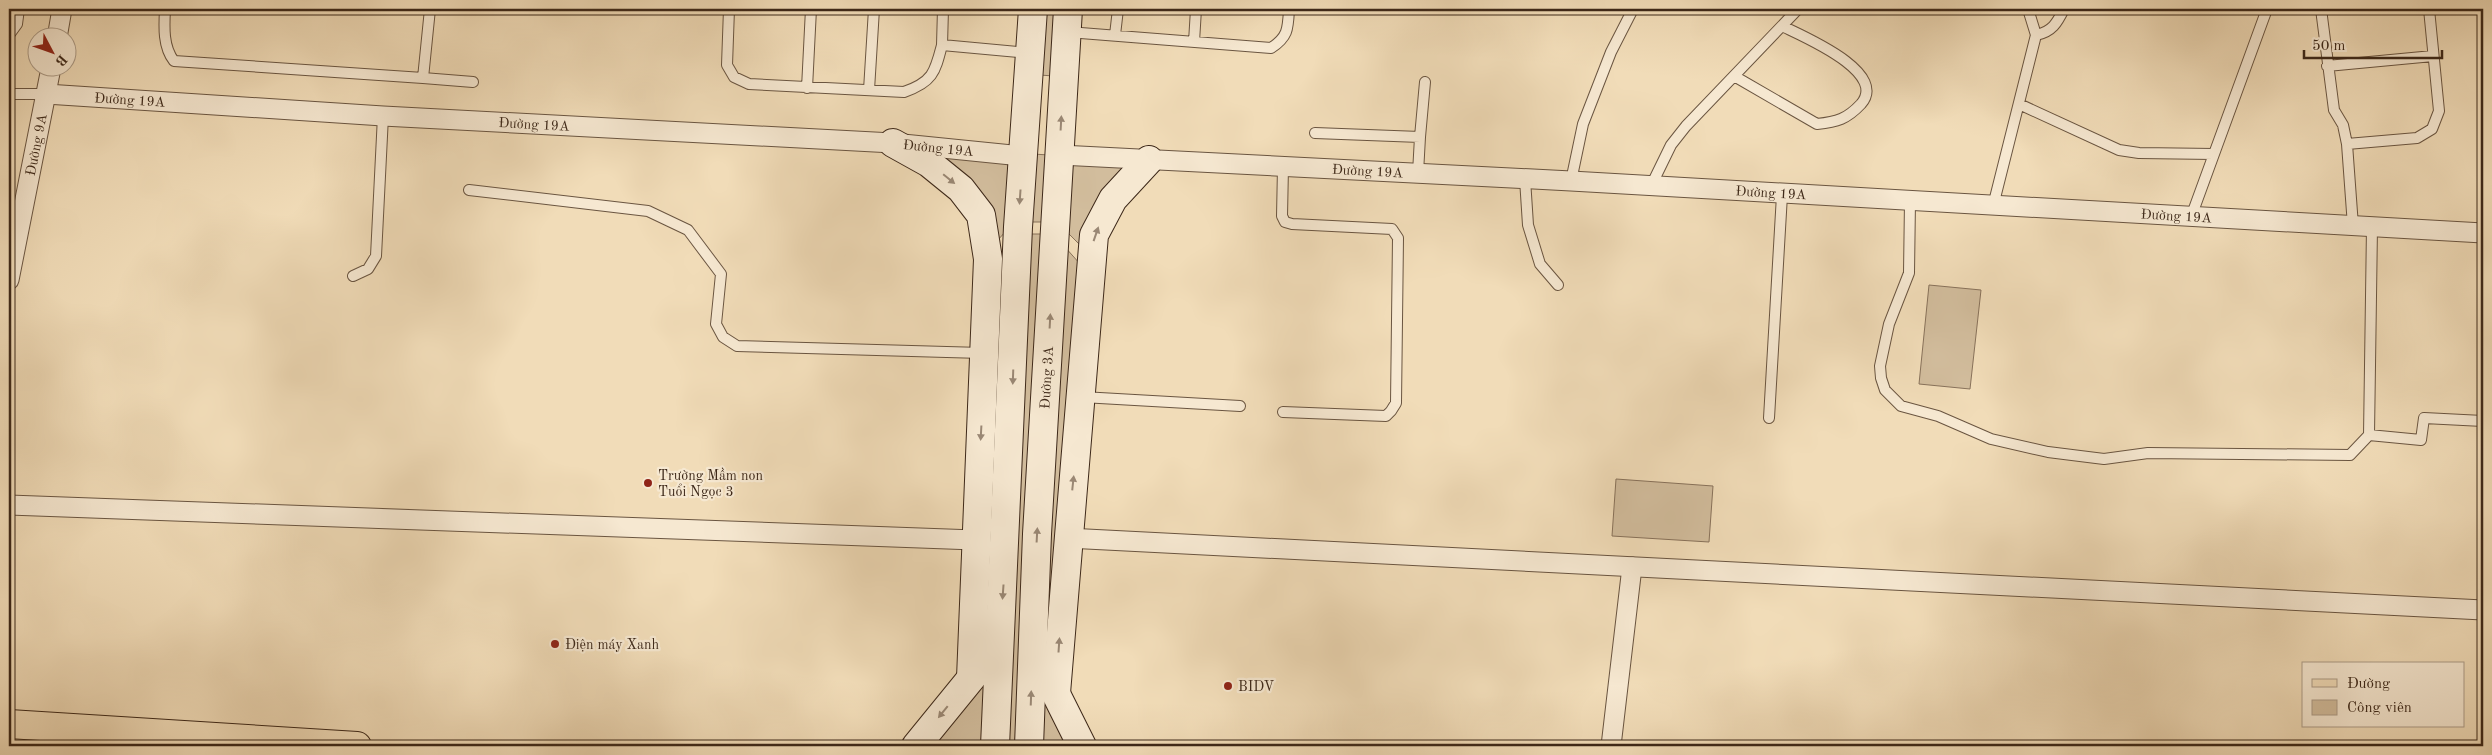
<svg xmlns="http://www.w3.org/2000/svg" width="2492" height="755" font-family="'Old Standard TT',serif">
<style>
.green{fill:#d2bd9d;stroke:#88725b}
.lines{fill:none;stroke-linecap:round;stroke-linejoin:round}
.lane-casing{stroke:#6a5541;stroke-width:12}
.street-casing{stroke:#6a5541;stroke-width:21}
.secondary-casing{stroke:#3d2819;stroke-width:30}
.primary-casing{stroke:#3d2819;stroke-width:30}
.lane{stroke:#f6e8d1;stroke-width:10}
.street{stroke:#f6e8d1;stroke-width:19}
.secondary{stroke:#f6e8d1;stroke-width:28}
.primary{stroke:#f1dcb8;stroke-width:28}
.oneway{fill:#9a8875}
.poi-dot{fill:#8f2418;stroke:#f6e8d1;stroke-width:2}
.labels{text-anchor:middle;stroke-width:4.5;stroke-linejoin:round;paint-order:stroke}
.street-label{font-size:14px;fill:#3d2819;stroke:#f6e8d1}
.poi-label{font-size:14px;fill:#3d2819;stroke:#f6e8d1;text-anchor:start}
</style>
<rect width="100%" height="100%" fill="#f1dcb8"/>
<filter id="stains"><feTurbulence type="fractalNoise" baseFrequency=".004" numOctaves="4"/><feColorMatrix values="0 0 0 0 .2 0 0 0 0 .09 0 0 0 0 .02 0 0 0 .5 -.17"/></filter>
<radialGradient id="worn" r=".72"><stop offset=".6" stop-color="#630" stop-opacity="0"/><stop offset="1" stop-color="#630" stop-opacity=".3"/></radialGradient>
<!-- green -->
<path class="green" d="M1044 9H1058L1054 76 1039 75Z
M934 154 1012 155 1007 230 996 242Z
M1033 154 1049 155 1045 222H1029Z
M1070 157 1131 161 1083 248 1065 230Z
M1028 234H1044L1019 746H1006Z
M1064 246 1081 265 1047 662 1043 652Z
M1929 285 1981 290 1970 389 1919 384Z
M1616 479 1713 486 1709 542 1612 536Z
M987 668 985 746H929Z
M1042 678 1070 746H1040Z"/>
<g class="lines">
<!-- lane casing -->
<g class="lane-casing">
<path id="lane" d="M165 9C164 27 163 47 174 61L423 78 430 9
M729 9 727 65 734 77 749 84 904 92C933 82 935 72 942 45
M943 9 942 45 1029 53
M2321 9 2334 110 2343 125 2347 144 2353 226
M1068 32 1271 48C1288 37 1288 29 1289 9
M9 35 17 24 19 9
M1115 35 1118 9
M2036 35C2052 32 2057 23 2064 9
M1194 42 1196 9
M2327 66 2433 56
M1734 76 1817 124C1837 122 1847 119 1861 104 1889 72 1802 36 1782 26
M423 78 473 82
M807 88 811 9
M869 90 874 9
M9 94H46
M2019 104 2119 150 2139 153 2214 154
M1315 133 1420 137 1418 173
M1420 137 1425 82
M2347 144 2417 138 2432 129 2439 111 2429 9
M1283 167 1282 216 1285 222 1292 224 1392 229 1398 238 1396 403 1391 411 1386 416 1283 412
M1525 179 1528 225 1540 264 1558 285
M1571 181 1583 124 1611 52 1633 9
M1651 186 1671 145 1686 126 1798 9
M469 190 648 211 688 230 721 274 716 324 723 337 737 346 982 353
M1910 201 1909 273 1889 324 1880 366 1881 378 1885 390 1901 406 1938 416 1991 439 2048 452 2104 459 2148 453 2350 455 2369 435
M1993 206 2036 35 2028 9
M2191 217 2267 9
M2372 227 2369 435 2421 440 2424 418 2483 421
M353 276 368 269 376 256 383 116
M1082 397 1240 406
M1769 418 1782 195"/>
</g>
<!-- street casing -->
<g class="street-casing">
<g id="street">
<path d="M57 38 62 9"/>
<path id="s1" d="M46 94 383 116 893 143 1022 156"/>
<path id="s2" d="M1060 155 1571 181 2483 233"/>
<path id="s3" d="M9 280 51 68"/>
<path d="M9 505 975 540"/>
<path d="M1067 538 2483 610"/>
<path d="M1611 746 1632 567"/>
</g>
</g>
<!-- secondary casing -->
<g class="secondary-casing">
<g id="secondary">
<path d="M893 143 929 163 961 189 981 215 988 259 971 678"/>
<path d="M1048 678 1082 746"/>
<path d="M1056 693 1094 235 1113 199 1149 160"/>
<path d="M916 746 982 665"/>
<path d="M995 746 1018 227 1033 9"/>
<path id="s4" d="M1029 746 1037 534 1068 9"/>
</g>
</g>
<!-- primary casing -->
<g class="primary-casing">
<path id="primary" d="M9 724 357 746"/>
</g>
<!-- lane -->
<use href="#lane" class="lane"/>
<!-- street -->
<use href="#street" class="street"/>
<!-- secondary -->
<use href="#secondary" class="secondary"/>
<!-- primary -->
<use href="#primary" class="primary"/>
</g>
<!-- one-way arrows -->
<defs><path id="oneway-solid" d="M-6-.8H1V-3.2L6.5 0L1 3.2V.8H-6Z" transform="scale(1.25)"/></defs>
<g class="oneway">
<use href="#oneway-solid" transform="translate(1061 123) rotate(-87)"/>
<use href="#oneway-solid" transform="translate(949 179) rotate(39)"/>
<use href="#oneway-solid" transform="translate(1020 197) rotate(94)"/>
<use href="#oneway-solid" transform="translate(1096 234) rotate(-71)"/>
<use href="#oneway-solid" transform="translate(1050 321) rotate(-87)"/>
<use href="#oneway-solid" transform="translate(1013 377) rotate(92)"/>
<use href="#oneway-solid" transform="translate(981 433) rotate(93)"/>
<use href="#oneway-solid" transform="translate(1073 483) rotate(-84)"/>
<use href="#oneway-solid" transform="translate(1037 535) rotate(-87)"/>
<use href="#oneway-solid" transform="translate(1003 592) rotate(94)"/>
<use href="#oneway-solid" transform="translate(1059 645) rotate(-86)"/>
<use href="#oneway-solid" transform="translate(1031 698) rotate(-88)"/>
<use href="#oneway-solid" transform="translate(943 712) rotate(129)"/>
</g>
<!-- markers -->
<g class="poi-dot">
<circle cx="648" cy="483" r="5"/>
<circle cx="555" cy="644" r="5"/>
<circle cx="1228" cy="686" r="5"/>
</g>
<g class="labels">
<!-- street labels -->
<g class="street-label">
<text dy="5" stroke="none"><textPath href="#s1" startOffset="84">Đường 19A</textPath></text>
<text dy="5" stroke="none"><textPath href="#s1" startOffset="489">Đường 19A</textPath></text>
<text dy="5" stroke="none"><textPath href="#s3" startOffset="138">Đường 9A</textPath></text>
<text dy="5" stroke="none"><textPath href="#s1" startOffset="894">Đường 19A</textPath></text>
<text dy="5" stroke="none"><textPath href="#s2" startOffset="308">Đường 19A</textPath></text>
<text dy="5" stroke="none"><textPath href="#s2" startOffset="712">Đường 19A</textPath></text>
<text dy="5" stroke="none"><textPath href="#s2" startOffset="1118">Đường 19A</textPath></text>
<text dy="5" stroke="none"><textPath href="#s4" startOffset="369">Đường 3A</textPath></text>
</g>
<!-- poi labels -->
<g class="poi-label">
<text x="658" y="480">Trường Mầm non<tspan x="658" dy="16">Tuổi Ngọc 3</tspan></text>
<text x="565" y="649">Điện máy Xanh</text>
<text x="1238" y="691">BIDV</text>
</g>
</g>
<!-- margin -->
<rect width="2492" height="755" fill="none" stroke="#f1dcb8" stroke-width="30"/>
<rect x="10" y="10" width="2472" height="735" fill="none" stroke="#3d2819" stroke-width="2.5"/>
<rect x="15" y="15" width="2462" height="725" fill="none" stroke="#3d2819"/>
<!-- legend -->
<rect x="2302" y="662" width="162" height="65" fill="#f6e8d1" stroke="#ac9b87"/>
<rect x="2312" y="679" width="25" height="8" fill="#f1dcb8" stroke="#ac9b87"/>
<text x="2347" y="688" font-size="15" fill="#3d2819">Đường</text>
<rect x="2312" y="700" width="25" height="15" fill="#d2bd9d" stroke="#ac9b87"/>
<text x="2347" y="712" font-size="15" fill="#3d2819">Công viên</text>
<!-- north arrow -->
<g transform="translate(52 52) rotate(131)"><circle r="24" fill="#f6e8d1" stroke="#ac9b87"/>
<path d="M0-4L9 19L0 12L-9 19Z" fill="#8f2418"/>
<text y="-8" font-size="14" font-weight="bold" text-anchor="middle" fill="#3d2819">B</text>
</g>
<!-- scale -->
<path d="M2304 50v8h138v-8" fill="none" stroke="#3d2819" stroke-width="2.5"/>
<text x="2312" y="50" font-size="15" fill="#3d2819" stroke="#f6e8d1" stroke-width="4" paint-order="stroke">50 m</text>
<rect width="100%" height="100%" filter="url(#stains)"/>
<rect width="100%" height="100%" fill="url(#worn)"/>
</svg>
